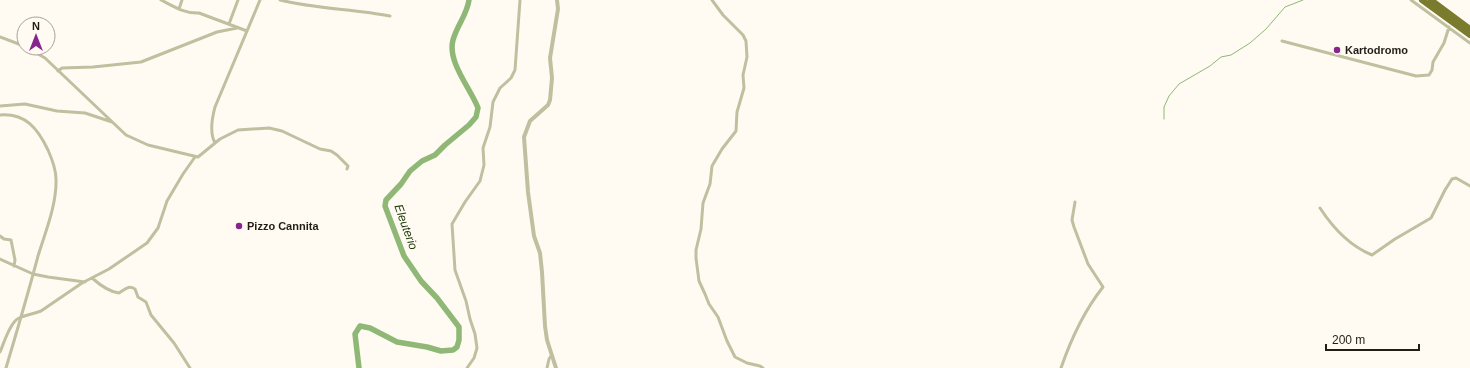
<svg xmlns="http://www.w3.org/2000/svg" width="1470" height="368" font-family="Helvetica,sans-serif">
<style>
.lines{fill:none;stroke-linecap:round;stroke-linejoin:round}
.stream{stroke:#8fb876;stroke-width:1}
.river{stroke:#8fb876;stroke-width:5.5}
.minor{stroke:#bfc09f;stroke-width:3}
.tertiary{stroke:#bfc09f;stroke-width:4}
.motorway{stroke:#7a7b2c;stroke-width:6}
.poi-dot{fill:#88248d;stroke:#fffbf3;stroke-width:1.5}
.labels{text-anchor:middle;stroke-width:4;stroke-linejoin:round;paint-order:stroke}
.poi-label{font-size:11px;font-weight:bold;fill:#221e17;stroke:#fffbf3;text-anchor:start}
.water-label{font-size:12px;font-style:italic;fill:#1d3707;stroke:#fffbf3}
</style>
<rect width="100%" height="100%" fill="#fffbf3"/>
<g class="lines">
<!-- stream -->
<path class="stream" d="M1164 119V107L1169 96 1179 84 1210 66 1221 57 1231 55 1250 43 1266 29 1285 7 1303 0"/>
<!-- river -->
<path class="river" d="M359 368 355 334 360 326 370 328 397 342 427 347 441 351 453 350 457 347 459 340V327L437 298 421 281 404 256 385 206 386 200 401 184 410 171 422 161 435 155 445 145 469 125 476 117 478 108C471 89 447 62 453 40 457 25 467 15 469 0"/>
<!-- minor -->
<path class="minor" d="M161 0C173 6 185 14 199 13L247 31
M280 0C316 9 354 9 390 16
M712 0 723 15 743 35 746 41 747 57 743 75 744 88 737 112 736 131 722 149 712 166 710 184 703 203 701 229 696 250V258L699 281 705 294 709 304 718 317 727 341 735 357 747 363 760 366 763 368
M1411 0 1470 43
M179 9 182 0
M229 24 238 0
M0 37 24 46
M1282 41 1416 76 1429 75 1432 70 1433 62 1444 43 1449 27
M28 48 45 58 126 135 148 145 198 157 220 139 238 130 269 128 282 131 320 149 331 151 337 155 348 166 347 169
M58 71 62 68 93 67 141 62 217 32 237 28
M0 106 25 104 57 111 85 113 112 122
M0 115C26 113 38 129 48 150 52 159 56 169 56 179 57 204 45 233 38 256 28 294 17 331 6 368
M215 143C209 132 212 118 215 107L260 0
M1320 208C1333 228 1350 246 1372 255L1395 239 1431 218 1445 190 1452 179 1456 178 1470 186
M0 236 4 239 11 240 15 260 14 266
M0 259 33 274 48 277 85 282
M92 278C100 285 109 292 119 293 126 289 128 285 135 289L138 297 146 302 151 315 174 343 190 368
M0 352C4 343 10 322 19 318 26 315 33 314 41 311L82 283 109 269 147 243 158 228 167 201 183 174 195 157
M467 368 474 358 477 348 475 334 470 319 466 301 455 270 452 224 465 202 480 181 484 165 483 148 490 127 493 102 500 88 511 78 515 70 520 0
M547 368 549 359 551 356
M1061 368C1071 339 1084 311 1103 287L1088 264 1074 227 1072 220 1075 202"/>
<!-- tertiary -->
<path class="tertiary" d="M556 368 547 340 545 326 542 272 540 253 534 236 528 192 524 137 530 121 548 105 550 100 552 78 550 58 558 9 557 0"/>
<!-- motorway -->
<path class="motorway" d="M1422 0 1470 35
M1431 0 1470 29"/>
</g>
<!-- markers -->
<g class="poi-dot">
<circle cx="1337" cy="50" r="4"/>
<circle cx="239" cy="226" r="4"/>
</g>
<g class="labels">
<!-- poi labels -->
<g class="poi-label">
<text x="1345" y="54">Kartodromo</text>
<text x="247" y="230">Pizzo Cannita</text>
</g>
<!-- water labels -->
<g class="water-label">
<text transform="translate(406 227) rotate(70)" y="4">Eleuterio</text>
</g>
</g>
<!-- north arrow -->
<g transform="translate(36 36)"><circle r="19" fill="#fffbf3" stroke="#a7a39b"/>
<path d="M0-3L7 15L0 10L-7 15Z" fill="#88248d"/>
<text y="-6" font-size="11" font-weight="bold" text-anchor="middle" fill="#221e17">N</text>
</g>
<!-- scale -->
<path d="M1326 344v6h93v-6" fill="none" stroke="#221e17" stroke-width="2"/>
<text x="1332" y="344" font-size="12" fill="#221e17" stroke="#fffbf3" stroke-width="3" paint-order="stroke">200 m</text>
</svg>
